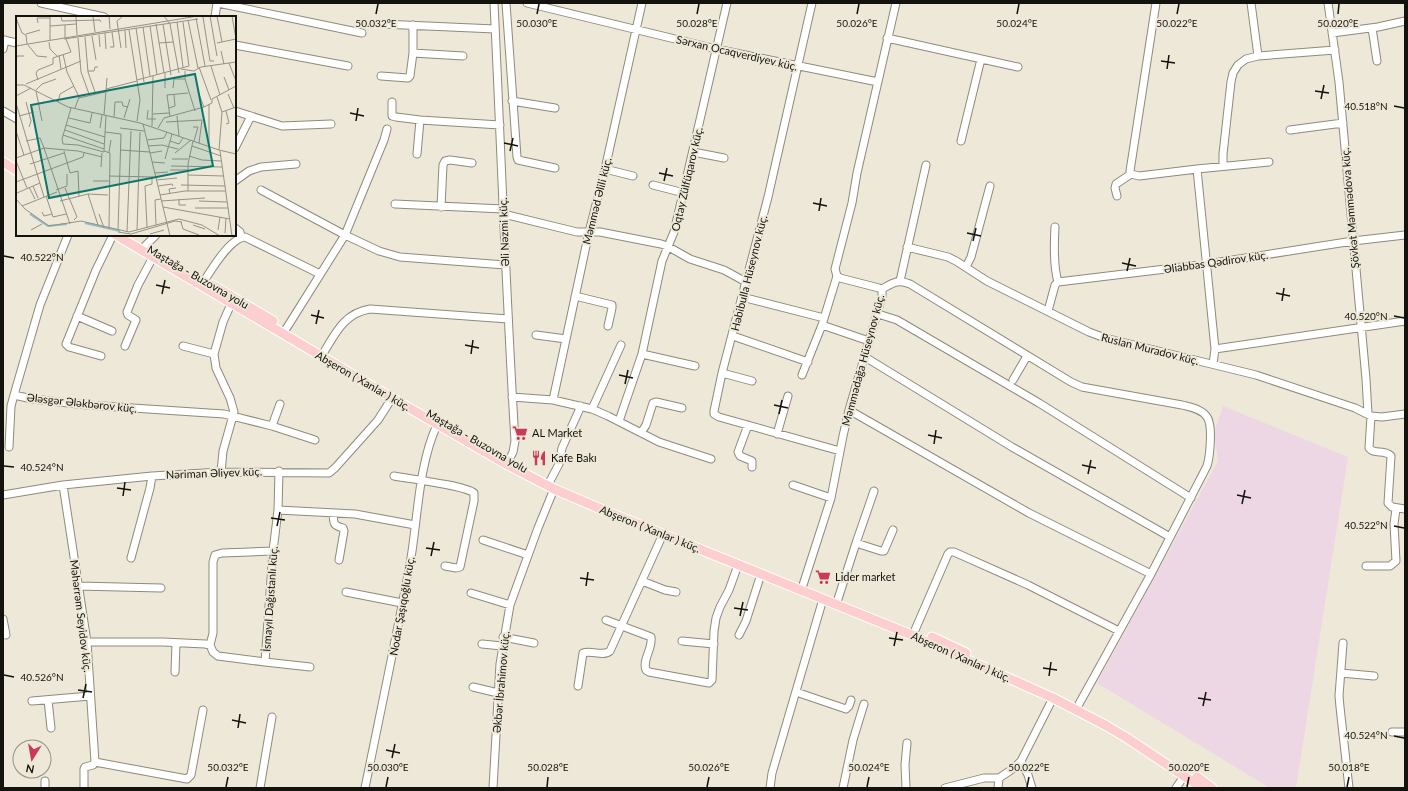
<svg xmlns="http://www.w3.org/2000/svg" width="1408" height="791" font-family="Lato,sans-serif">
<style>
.industrial{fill:#edd7e5}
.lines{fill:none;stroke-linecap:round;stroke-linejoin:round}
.minor-casing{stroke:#8f8a7b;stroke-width:9}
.major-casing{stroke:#fff;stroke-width:11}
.minor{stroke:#fff;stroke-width:7}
.major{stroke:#fdced0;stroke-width:9}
.ticks{fill:none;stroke:#13120c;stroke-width:1.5}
.labels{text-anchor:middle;stroke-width:4;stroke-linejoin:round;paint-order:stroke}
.street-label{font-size:11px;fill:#13120c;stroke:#ede8d7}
.poi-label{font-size:11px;fill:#13120c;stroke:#ede8d7;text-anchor:start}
.inset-river{fill:none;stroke:#8fbbc7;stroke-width:2}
.inset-road{fill:none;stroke:#969286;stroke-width:1}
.view{fill:#0f766e;fill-opacity:0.15;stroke:#0f766e;stroke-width:2}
.inset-edge{fill:none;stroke:#13120c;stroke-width:2}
.ticks-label{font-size:10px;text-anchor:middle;fill:#13120c;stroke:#ede8d7;stroke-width:4;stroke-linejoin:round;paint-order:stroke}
</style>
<rect width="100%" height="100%" fill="#ede8d7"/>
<!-- industrial -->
<path class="industrial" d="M1223 406 1348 457 1296 788H1270L1097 683 1218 461 1214 433Z"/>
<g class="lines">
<!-- minor casing -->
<g class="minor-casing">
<path id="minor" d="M41 3 104 17
M218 3 362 33
M494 3C501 149 506 295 515 441L513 452 509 460
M506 3 517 157 518 160 555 168
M527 3 716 49 878 82
M812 3 768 197 722 373 714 411V414L719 417 840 451
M1156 3 1130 171 1131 174 1139 176 1197 169 1215 349 1213 364
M1251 3 1258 56
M1328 3 1339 82 1366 379 1368 414
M215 17 217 3
M382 24 495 29
M1372 28 1377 61
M1332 33 1378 27 1405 21
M887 38 1018 67
M3 40 17 43
M235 45 348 66
M3 49 5 40
M413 53 463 56
M381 76 408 78 410 76 413 53V25
M512 101 555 108
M392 102V116L396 117 420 120 500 125
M3 111 17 119
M235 111 282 126 331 124
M1290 130 1343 123
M961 141 981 59
M235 148 251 116
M693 152 724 158
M417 154 420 120
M1223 166V154L1231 82 1233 73 1238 65 1246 59 1258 56 1335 50
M605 169 633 176
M1197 169 1269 162
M235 181 249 171 261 167 296 164
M653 185 684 193
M261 190 345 235 379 251 400 257 505 265
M1117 196 1115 188 1116 184 1131 174
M395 204 503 209
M441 207 443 165 445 161 450 160 472 163
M503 214 577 232H600L661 244 667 246 690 259 724 270 746 282
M1055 227C1054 244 1053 265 1058 282
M235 228 240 232 241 237
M68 235 40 305 14 395 32 399 87 405 224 414 272 426 315 440
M145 246 156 235
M907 247 948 257 956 261 987 281 1089 332 1105 338 1256 375 1355 408 1371 416 1382 417 1405 414
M966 267 971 257 990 186
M204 281C212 269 230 238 245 237L320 274
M900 281 926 165
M882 289C893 283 897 279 910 284L1071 382 1082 387 1182 405C1190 407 1202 409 1207 417 1213 425 1210 456 1207 466L1151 574 1079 704
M575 296 612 305V308L608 326
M742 297 824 318
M1048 311 1055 285 1058 282 1207 264 1353 241 1405 235
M878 314 897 320 1039 403 1191 498
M77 316 112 331
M822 325 869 341
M286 329 345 235 384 140 387 129
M536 335 566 339
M733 336 808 362
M125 346 136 320 128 315 127 312 138 285 153 257
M183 346 214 354
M1215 349 1405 321
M324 352C336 332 345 313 370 309L508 319
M642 354 695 366
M101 356 69 347 66 344 96 270 113 235
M865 357 1012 447 1170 537
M722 373 752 381
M802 375 822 325 837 276
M1013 380 1027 356
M512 397 553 400 592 409 608 416 659 442 711 459
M553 400 589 232 605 169 642 3
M592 409 621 345
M849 410 1029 513 1151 574
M1371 416 1369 448C1374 455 1385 449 1391 456L1388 503 1392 507 1405 509
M619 421 642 354 662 261 674 232 727 3
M748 425 738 452 740 456 752 461V467
M272 426 280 404
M641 433 646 425 653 403 656 402 682 408
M777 434 788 396
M9 447 11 406 14 395
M221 472 223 451 234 412 230 398 216 368 214 354 223 322 231 304
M394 476C410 479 463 485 474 493V501L460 567 456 568 445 566
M550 481 559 464 562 448 581 406
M63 485 87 642 95 762 93 765 85 767 84 769V788
M793 485 831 498
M3 495 63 485 152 476 221 472 329 473 335 468 378 420 392 398
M278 510 355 514 415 525
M333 513C334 523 332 525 343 528L344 531 339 560
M483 540 528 555
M856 543 881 551H884L893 530
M131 558 150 488 152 476
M1366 566H1390L1396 561 1394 524 1396 509
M642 581 665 590 676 592
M803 585 831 498 843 436 849 410 882 296V289L879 288 840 278 837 276 835 269 852 203 857 173 896 3
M78 586 161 588
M346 592 402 603
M471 593 510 605
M838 599 856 543 874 491
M3 619 6 635
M606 620 651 637C653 649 642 659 646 670L649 672 709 683 712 680 714 631 716 618 720 607 729 590 738 565
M915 630 948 554 950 552H954L1028 585 1119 631
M739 635 746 621 761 574
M503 637 534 643
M682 641 714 644
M87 642H163L205 644 210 645 213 652 218 656 265 662 273 551 278 510 279 471
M1343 643 1339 696 1340 707 1349 788
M482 644 502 646
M210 645 213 633V562L215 555 222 553 273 551
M265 662 310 667
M175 672 176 643
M1341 673 1374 676
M578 686 583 653C592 650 603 657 610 651L663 534
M473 687 498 693
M796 692 846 709 849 706 851 700
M48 700 51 728
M32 701 90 696
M1392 732H1405
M1021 761 1028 775 1032 788
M95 762 187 779 191 775 203 710
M45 788V781
M260 788 272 717
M365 788C380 714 396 639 410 564 418 519 418 466 437 425
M493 788 500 664 510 605 538 528 554 489
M770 788 772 773 823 599
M843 788 853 740 864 704
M906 788 905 765 907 743
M945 788 984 778H999
M998 788 999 778 1014 768 1021 761 1053 698
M1176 788 1184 776"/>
</g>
<!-- major casing -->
<g class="major-casing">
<path id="major" d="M3 162 17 171
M116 235 392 398 506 464 554 489 603 510 914 636 1053 698 1105 725 1127 738 1202 788
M212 285 273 321
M932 637 966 653
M1197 777 1212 788"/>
</g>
<!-- minor -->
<use href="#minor" class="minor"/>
<!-- major -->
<use href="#major" class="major"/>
</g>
<!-- ticks -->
<path class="ticks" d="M376 14 378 4M537 14 539 4M697 14 699 4M857 14 859 4M1017 14 1019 4M1177 14 1179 4M1338 14 1339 4M1161 61 1175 63M1167 69 1169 55M1315 91 1329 93M1321 99 1324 85M1394 106 1404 108M350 113 364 116M356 121 358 108M504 143 518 146M510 151 513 138M659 173 673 176M664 181 667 168M813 203 827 206M819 211 821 198M967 233 981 236M973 241 976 228M4 256 14 258M1122 263 1136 266M1127 271 1130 258M156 285 170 288M1276 293 1290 296M162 294 165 280M1282 301 1284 288M311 315 324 318M1394 316 1404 318M316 324 319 310M465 345 479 348M471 354 473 340M619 375 633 378M625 384 628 370M774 405 788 408M779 414 782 400M928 435 942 438M934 444 936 430M1082 465 1096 468M4 466 14 467M1088 474 1091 460M117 488 131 490M1237 495 1251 498M123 496 125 482M1242 504 1245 490M271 518 285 520M277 526 280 512M1394 526 1404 528M426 548 440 550M431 556 434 542M580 578 594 580M586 586 588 572M734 608 748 610M740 616 743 602M889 638 903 640M894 646 897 632M1043 668 1057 670M4 675 14 677M1049 676 1051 662M78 690 92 692M83 698 86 684M1198 698 1211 700M1203 706 1206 692M232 720 246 723M238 728 240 714M1394 736 1404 738M386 750 400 753M392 758 395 744M226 787 228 777M386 787 388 777M547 787 548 777M707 787 709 777M867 787 869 777M1027 787 1029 777M1187 787 1189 777M1347 787 1349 777"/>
<!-- icons -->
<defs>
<g id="supermarket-bare" transform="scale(1.2)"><path d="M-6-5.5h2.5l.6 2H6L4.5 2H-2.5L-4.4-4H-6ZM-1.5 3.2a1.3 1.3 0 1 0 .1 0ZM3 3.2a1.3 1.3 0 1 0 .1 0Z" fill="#cb3b58" stroke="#ede8d7" stroke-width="2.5" paint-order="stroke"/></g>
<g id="restaurant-bare" transform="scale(1.2)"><path d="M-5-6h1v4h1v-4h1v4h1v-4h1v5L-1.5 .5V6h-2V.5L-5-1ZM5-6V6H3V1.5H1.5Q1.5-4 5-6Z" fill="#cb3b58" stroke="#ede8d7" stroke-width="2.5" paint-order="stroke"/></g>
</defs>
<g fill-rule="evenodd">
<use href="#supermarket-bare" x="520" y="433"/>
<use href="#restaurant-bare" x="539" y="458"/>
<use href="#supermarket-bare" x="823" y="577"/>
</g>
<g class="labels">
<!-- street labels -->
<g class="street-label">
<text transform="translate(737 53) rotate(13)" y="4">Sərxan Ocaqverdiyev küç.</text>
<text transform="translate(687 179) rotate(-77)" y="4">Oqtay Zülfüqarov küç.</text>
<text transform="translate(597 201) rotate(-76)" y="4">Məmməd Əlili küç.</text>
<text transform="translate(1350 208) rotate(-95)" y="4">Şövkət Məmmədova küç.</text>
<text transform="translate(504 232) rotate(-92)" y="4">Əli Nəzmi küç.</text>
<text transform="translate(1216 262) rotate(-8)" y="4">Əliabbas Qədirov küç.</text>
<text transform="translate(749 273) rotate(-76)" y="4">Həbibulla Hüseynov küç.</text>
<text transform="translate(198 277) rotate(30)" y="4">Maştağa - Buzovna yolu</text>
<text transform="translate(1150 349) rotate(14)" y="4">Ruslan Muradov küç.</text>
<text transform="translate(863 360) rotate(-75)" y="4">Məmmədağa Hüseynov küç.</text>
<text transform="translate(363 381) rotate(30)" y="4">Abşeron ( Xanlar ) küç.</text>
<text transform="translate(82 403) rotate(6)" y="4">Ələsgər Ələkbərov küç.</text>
<text transform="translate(477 441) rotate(30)" y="4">Maştağa - Buzovna yolu</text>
<text transform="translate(214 473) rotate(-2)" y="4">Nəriman Əliyev küç.</text>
<text transform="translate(650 529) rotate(22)" y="4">Abşeron ( Xanlar ) küç.</text>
<text transform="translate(270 599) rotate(-86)" y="4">İsmayıl Dağıstanlı küç.</text>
<text transform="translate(402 606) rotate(-80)" y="4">Nodar Şaşıqoğlu küç.</text>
<text transform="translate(81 616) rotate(83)" y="4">Məhərrəm Seyidov küç.</text>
<text transform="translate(961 657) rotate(24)" y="4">Abşeron ( Xanlar ) küç.</text>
<text transform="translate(501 682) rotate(-85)" y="4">Əkbər İbrahimov küç.</text>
</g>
<!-- poi labels -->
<g class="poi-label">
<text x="532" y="437">AL Market</text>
<text x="551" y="462">Kafe Bakı</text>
<text x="835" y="581">Lider market</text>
</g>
</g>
<!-- overview -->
<g transform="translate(16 16)">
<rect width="220" height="220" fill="#ede8d7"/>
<path class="inset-river" d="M14 198 32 210 51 208M69 207 104 215"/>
<path class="inset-road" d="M34 0V24M45 0 46 5 84 4 85 6M60 0 61 19M77 0 79 16M93 0 94 13M148 0 154 8 163 57M194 0 201 40M201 0 206 26M216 0 220 23M187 1 194 45H198M0 2 6 17 10 19 11 28M180 2 189 50M172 4 182 52M161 6 167 51M22 7 21 2H34M140 8 148 57M147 8 155 59M49 9V22M34 10 60 8M134 10 141 59M127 11 134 60M120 12 128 66M109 14 110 32M113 14 124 84 121 105M89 17 90 33M10 18 24 14M83 19 84 31M76 20 80 44M69 21 72 56 79 76M62 22 65 56 73 78M48 23 182 3M33 26 34 33 41 40M143 27 157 26M201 27 220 23M12 29 21 40 31 41M0 30 182 0M94 31H98L96 16M105 32 101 5 107 0M205 35 208 48M47 38 51 56 63 81 59 92M43 39 45 53M0 46 1 40H8M213 47 220 65M195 50 204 79M183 51 195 84M165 53 178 55 185 51 220 46M72 55H78L79 51H82M169 55V63L179 95M149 57V72M208 61 213 74M22 64 20 57 22 54 37 48V42L55 36 50 23M121 64 173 50 167 6M10 68 65 45M0 69H8L52 91 124 107 203 134 220 138M157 72 158 63H169M90 73 121 65M20 74 26 68 40 63M20 75 26 105M182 76 188 91M212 78 218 92M0 80 15 72M201 81 206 96 203 134M63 82 89 76M10 86 15 105 13 111M42 86 44 78 58 70M0 87 28 181M193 88V130M55 92 46 123 47 128 62 129 88 136M153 92 159 90 158 79M132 94 131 103H140M206 96 220 91M137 98 153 97M88 99 91 62M3 100 18 96M90 100 88 135 94 137 93 213M161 100 163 120M98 101 99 86H106L107 90 112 91M154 101 151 79 172 77M53 102 74 107 76 97M108 102 114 83M150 106 186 104 183 127M127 108 154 220M210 108 213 107 210 95M50 109 89 121M136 110 137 60M177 111H182L178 125M84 112 86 99M104 112 128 115M142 112 148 102 188 91 196 87V83L220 70M49 114 88 128M0 115 8 139M89 116 105 118 102 214M47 119 88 133M131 124 148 122 151 116M10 125 24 122 28 132M154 125 163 128 167 122M132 130 146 129 162 133M176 130 205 140M28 132 54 208M104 134 134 136M48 135 54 157 62 155 63 180M204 135 216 220M93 136 95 124M134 137 146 135M159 137 175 124M173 140 186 144 205 145M0 142 28 132 62 135 86 141M149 143 156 118M156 143H172M0 145 11 172M136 146 149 147M14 148 48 137M155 150 206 151M85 151 86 137M154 154H172M139 157 152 156M172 159 208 160M93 160 137 161M140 164 161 162M77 165H93M0 166 67 141 68 137M165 169 209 170M17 170 22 182M142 170 156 168 157 170M13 171 19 183M49 172 61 201 58 204M40 174 51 170V158M172 175V148L177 125M1 177 24 167M72 178 82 209M154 178 153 173 160 172M144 179 169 175H210M30 180 37 201 50 198M0 183 9 193 33 210 65 205 113 216 163 203 186 209 204 220M163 183V189H170M44 185 72 178 92 179M145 185 189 182M183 185 211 186M6 190 41 176M147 191 214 203M179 192H212M26 196 28 200 36 198M83 198 88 212M165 206 167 213 183 219M140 209 139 184 145 183M177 209 189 213M131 211 129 170 136 168V161M15 214 26 208M121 214 124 116M202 214 204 201M102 216 115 218 159 205 166 206M111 216 115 115M209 217 210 202M134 218 148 214"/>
<path class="view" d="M179 58 197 150 33 182 15 89Z"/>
<rect width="220" height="220" class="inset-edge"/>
</g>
<g class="ticks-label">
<text x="376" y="27">50.032°E</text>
<text x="537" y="27">50.030°E</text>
<text x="697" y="27">50.028°E</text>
<text x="857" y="27">50.026°E</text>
<text x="1017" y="27">50.024°E</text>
<text x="1177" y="27">50.022°E</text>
<text x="1338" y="27">50.020°E</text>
<text x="1366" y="110">40.518°N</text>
<text x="42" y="261">40.522°N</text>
<text x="1366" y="320">40.520°N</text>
<text x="42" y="471">40.524°N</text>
<text x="1366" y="529">40.522°N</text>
<text x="42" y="681">40.526°N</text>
<text x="1366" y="739">40.524°N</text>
<text x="228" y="771">50.032°E</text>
<text x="388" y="771">50.030°E</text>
<text x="548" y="771">50.028°E</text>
<text x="709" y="771">50.026°E</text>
<text x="869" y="771">50.024°E</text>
<text x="1029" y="771">50.022°E</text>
<text x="1189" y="771">50.020°E</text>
<text x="1349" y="771">50.018°E</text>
</g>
<!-- border -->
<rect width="1408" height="791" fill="none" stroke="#13120c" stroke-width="8"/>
<!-- north arrow -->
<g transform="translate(32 759) rotate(191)"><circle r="19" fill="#ede8d7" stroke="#969286"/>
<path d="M0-3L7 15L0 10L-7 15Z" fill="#cb3b58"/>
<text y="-6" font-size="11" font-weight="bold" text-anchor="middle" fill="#13120c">N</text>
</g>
</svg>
